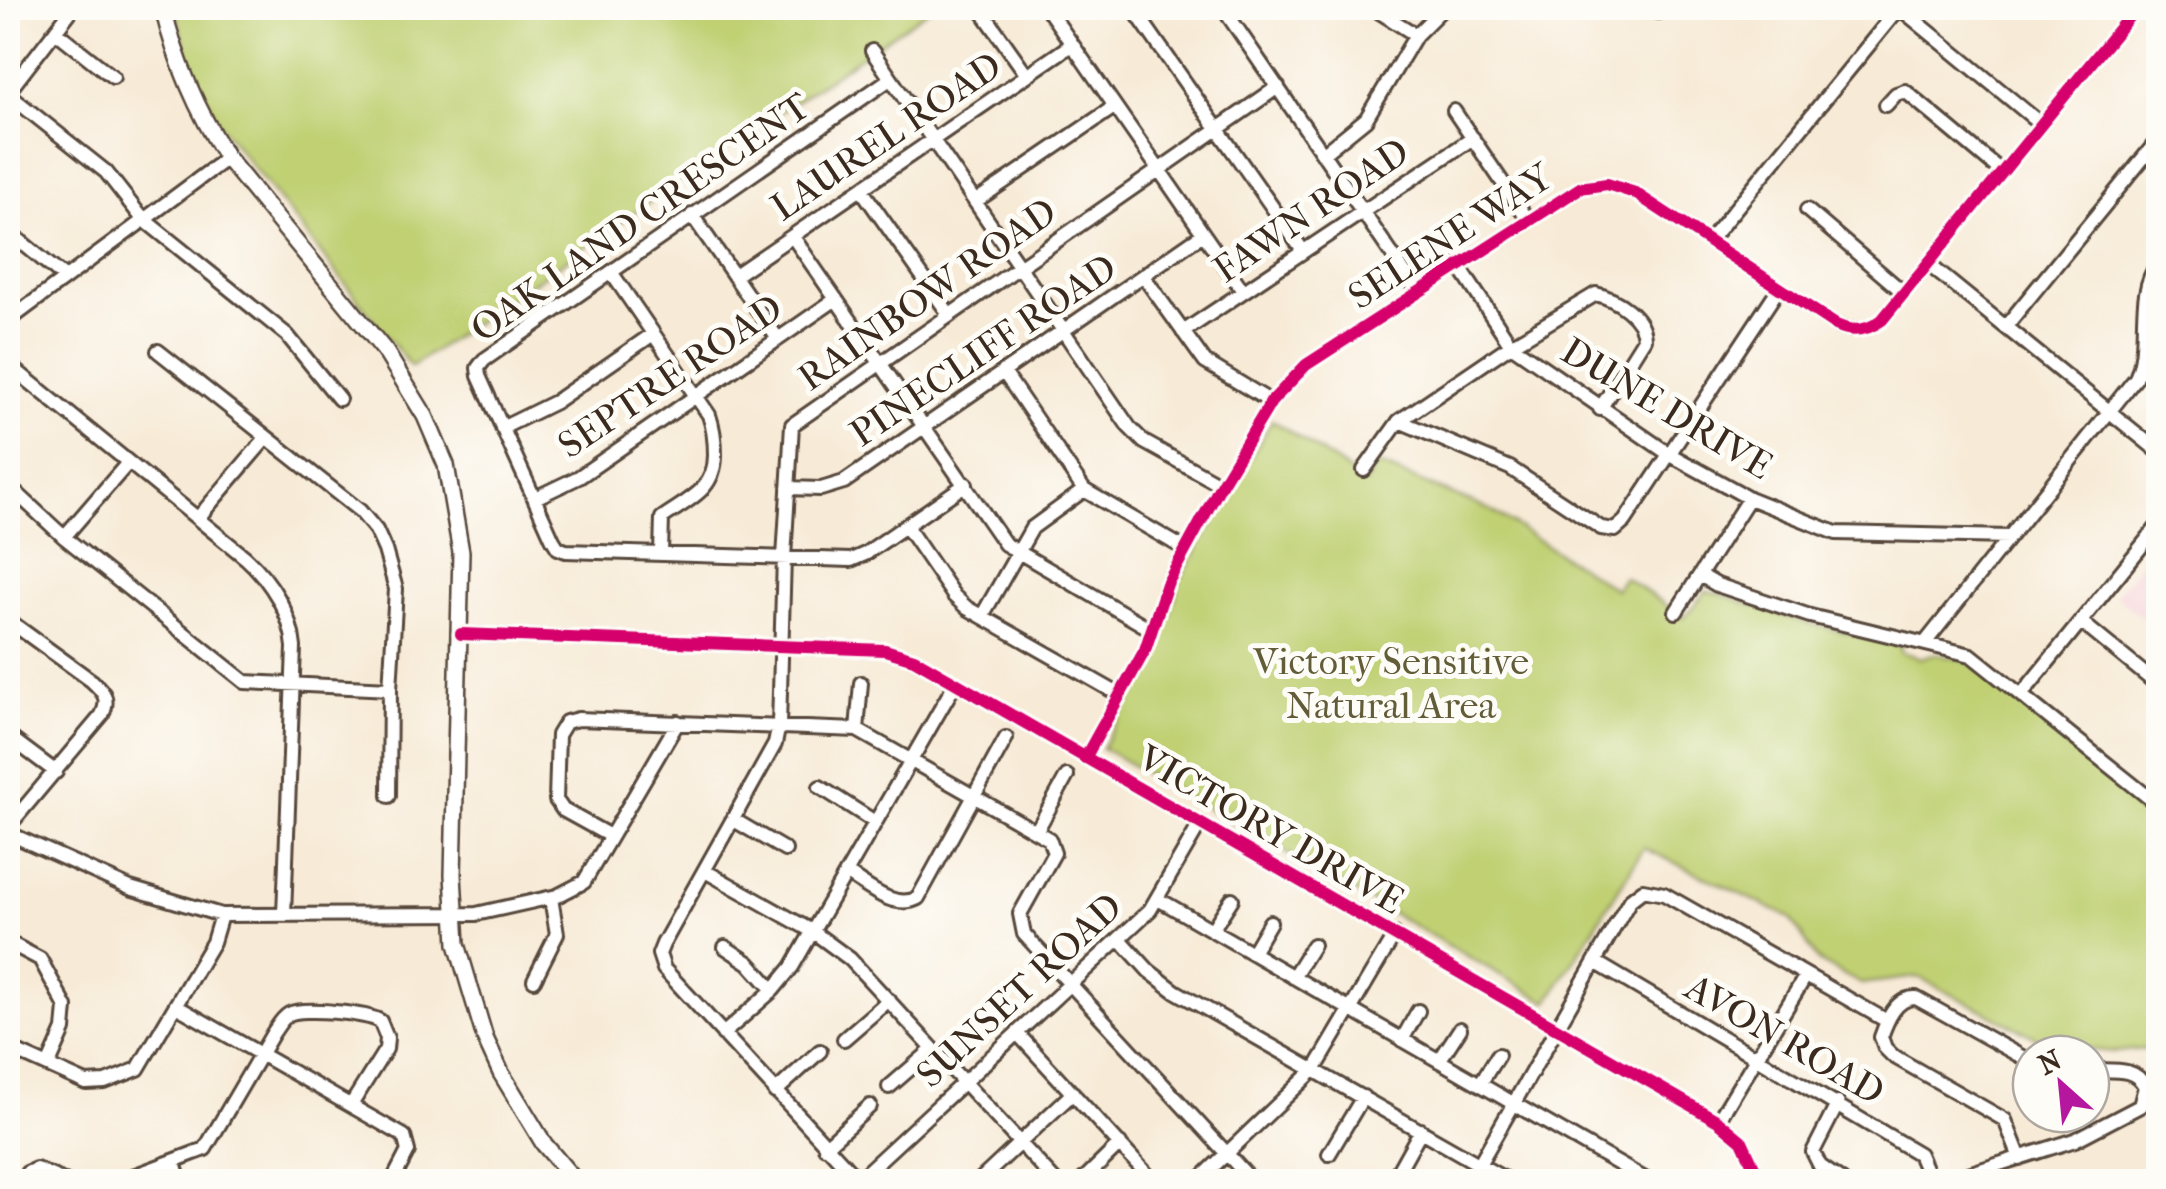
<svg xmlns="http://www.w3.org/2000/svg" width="2166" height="1189" font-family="'IM FELL French Canon',serif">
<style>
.built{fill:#f6cfd6}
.green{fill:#c0d073;stroke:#7e7d48;stroke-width:2.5}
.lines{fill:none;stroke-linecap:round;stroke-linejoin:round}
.minor-casing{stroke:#57473a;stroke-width:18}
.tertiary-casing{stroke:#57473a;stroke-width:20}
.minor{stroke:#fff;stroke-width:12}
.tertiary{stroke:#fff;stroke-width:15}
.cycleway-casing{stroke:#fdfcf7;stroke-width:19}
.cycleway{stroke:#d6006c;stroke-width:12}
.labels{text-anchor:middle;stroke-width:10;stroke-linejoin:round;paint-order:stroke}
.street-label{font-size:38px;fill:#3b2a1e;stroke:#fdfcf7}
.park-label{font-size:38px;fill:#635c38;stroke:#fdfcf7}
</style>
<rect width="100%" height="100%" fill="#fdfcf7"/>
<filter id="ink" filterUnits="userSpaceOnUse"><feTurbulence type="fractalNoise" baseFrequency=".01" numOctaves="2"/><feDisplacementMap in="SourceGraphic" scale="20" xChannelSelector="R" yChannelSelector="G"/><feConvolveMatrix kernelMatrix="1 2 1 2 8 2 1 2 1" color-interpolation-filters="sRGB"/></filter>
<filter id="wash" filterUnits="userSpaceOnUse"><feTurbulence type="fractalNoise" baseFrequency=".0048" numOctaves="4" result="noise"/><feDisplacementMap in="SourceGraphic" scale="40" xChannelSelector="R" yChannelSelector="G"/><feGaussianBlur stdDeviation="2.25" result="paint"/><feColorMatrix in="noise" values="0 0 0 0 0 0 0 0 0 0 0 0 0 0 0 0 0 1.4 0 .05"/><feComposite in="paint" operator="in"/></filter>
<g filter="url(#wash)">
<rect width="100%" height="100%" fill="#f7ead6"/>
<!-- built -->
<path class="built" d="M2158 541V631L2115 595Z"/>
<!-- green -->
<path class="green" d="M175 8H931L411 367 221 127 192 70Z
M1272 420 1366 482 1377 464 1491 510 1615 589 1624 577 1684 617 1706 591 1717 593 1803 622 1901 646V652L1921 658 1935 654 1969 661 2158 816V1061L2144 1049 2116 1052 2054 1047 1918 977 1861 984 1818 961 1791 918 1644 848 1548 1002 1102 748 1163 639 1180 579Z"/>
</g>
<g filter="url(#ink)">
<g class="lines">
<!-- minor casing -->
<g class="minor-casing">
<path id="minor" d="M980 8 1027 75
M1047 8 1243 291
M1133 8 1303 251
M1223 8 1417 291
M1373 8 1416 35 1443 8
M1642 8 1658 12 1672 8
M1900 8 2041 124
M55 31 113 77
M872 51 1129 427 1144 442 1221 485
M890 79 484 360 478 368 479 376 553 540 558 548 566 551 851 560 865 554 966 484
M8 92 73 8
M8 94 106 172 142 218 287 335 339 399
M1886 105 1896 94 1905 91 2002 172
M1454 111 1528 220
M1324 153 1366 119 1416 35
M861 189 949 314
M976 201 1114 107
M1807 210 1904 293
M692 215 778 339
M8 231 64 277
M793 237 1005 544 1152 630
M1709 241 1899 8
M1928 264 2158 451
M1458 265 1511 345 1669 454 1749 498 1836 533 2009 537
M611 272 709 415C714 429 715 440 715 455 715 490 689 499 662 518L661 553
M734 276 1071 45
M1144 277 1205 362 1271 402
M8 321 227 158
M2006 326 2158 140
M1183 332 1473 138
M158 351 360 511 376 530 385 550 396 589 390 689 389 796
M8 364 246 558C271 581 291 613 294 647L284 915
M1003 371 1084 490 1185 549
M1399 421 1510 468 1601 528 1615 530 1625 521 1779 288
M502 428 555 402 653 334
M1364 470 1399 421 1511 345 1596 294C1616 299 1644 316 1644 339L1600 409
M8 485 64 537 245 682 390 689
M788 488 821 489 844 482 1203 234
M535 498 579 477 836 299
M198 518 266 438
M906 526 954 596 967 608 1120 695
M64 537 127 464
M1700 575 1717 585 1810 616 1971 655 2158 805
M1676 612 1749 498
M982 616 1032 528 1084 490
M8 620 92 681C104 692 110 699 102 715L8 827
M2081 622 2158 685
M461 634 885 650 914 659 1718 1121 1742 1141 1761 1182
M1925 643 2136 378C2152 343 2134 295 2158 264
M2022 694 2158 526
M857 730 861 683
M8 736 56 772
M1085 758 1145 650 1167 584 1221 485 1271 402 1306 365 1580 188 1607 184 1635 193 1836 325C1853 333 1867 331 1882 320L2136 8
M820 787 875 822
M734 820 785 850
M1037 830 1067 776
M8 833 130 888 221 915 476 914 557 896 584 882 678 722
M610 836 563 810 556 800 558 735 566 722 578 719 857 730 1049 839 1054 853 1020 914 1024 934 1253 1182
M705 871 812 931 850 959 1056 1182
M846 873C866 885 894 911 918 898L1006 738
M1158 899 1650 1182
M1212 930 1232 899
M1120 939 1149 971 1175 991 1510 1182
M8 942 40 959 66 1007 64 1030 48 1066
M725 947 749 963 773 990
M1252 953 1270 922
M1595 962 1919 1154 1931 1182
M1293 977 1313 945
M534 980 557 934 551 898
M176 1006 404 1136 408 1151 392 1182
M1017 1033 1154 1182
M723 1034 773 990 792 967 955 684
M844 1039 889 1000
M1402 1040 1418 1011
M8 1048 86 1083 105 1082 138 1069 213 942 221 915
M1439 1061 1460 1029
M1480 1084 1498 1055
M889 1087 933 1049
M775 1092 820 1051
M1838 1103 1813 1152 1820 1166 1843 1182
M1718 1121 1805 977
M825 1147 870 1106
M1329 1154 1363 1097
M2020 1158 2005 1120 1893 1056 1885 1048 1881 1037C1887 1020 1896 997 1916 998L2031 1062
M174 1162 180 1182
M22 1182 27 1173 36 1169 66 1182
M117 1182 205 1149 273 1033C278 1026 282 1018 289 1014 301 1007 368 1013 380 1021L387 1038 386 1049 351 1105
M856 1182 1150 910 1200 824
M860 1182 664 969 659 954 663 944 775 744 779 725 784 558 792 425 1278 87
M978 1182 1073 1093
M1081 1182 1120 1144
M1197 1182 1315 1069 1395 934
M1392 1182 1421 1130
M1469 1182 1630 900 1643 890 1664 894 1887 1021
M1943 1182 2075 1140 2140 1106 2145 1087C2136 1066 2111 1071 2091 1070"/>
</g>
<!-- tertiary casing -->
<g class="tertiary-casing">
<path id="tertiary" d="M163 8C176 62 197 111 227 158L385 351 425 416 446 465 461 552 453 875 457 944 485 1038 501 1073 544 1144 576 1182"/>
</g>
<!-- minor -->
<use href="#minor" class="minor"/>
<!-- tertiary -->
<use href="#tertiary" class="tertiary"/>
<!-- cycleway casing -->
<g class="cycleway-casing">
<path id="cycleway" d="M461 634 885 650 914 659 1718 1121 1742 1141 1761 1182
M1085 758 1145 650 1167 584 1221 485 1271 402 1306 365 1580 188 1607 184 1635 193 1836 325C1853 333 1867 331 1882 320L2136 8"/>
</g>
<!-- cycleway -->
<use href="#cycleway" class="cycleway"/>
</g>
</g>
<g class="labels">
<!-- street labels -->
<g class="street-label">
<text transform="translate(886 136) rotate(-34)" y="13">LAUREL ROAD</text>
<text transform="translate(1311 210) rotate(-34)" y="13">FAWN ROAD</text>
<text transform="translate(640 217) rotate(-35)" y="13">OAK LAND CRESCENT</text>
<text transform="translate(1450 236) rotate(-33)" y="13">SELENE WAY</text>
<text transform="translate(927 294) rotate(-35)" y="13">RAINBOW ROAD</text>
<text transform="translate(983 350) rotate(-34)" y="13">PINECLIFF ROAD</text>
<text transform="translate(670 376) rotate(-34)" y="13">SEPTRE ROAD</text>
<text transform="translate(1667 408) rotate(31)" y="13">DUNE DRIVE</text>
<text transform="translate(1271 829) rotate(30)" y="13">VICTORY DRIVE</text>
<text transform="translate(1019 990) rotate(-43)" y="13">SUNSET ROAD</text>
<text transform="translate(1785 1039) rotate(30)" y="13">AVON ROAD</text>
</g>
<!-- park labels -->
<g class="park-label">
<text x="1391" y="674">Victory Sensitive<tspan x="1391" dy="44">Natural Area</tspan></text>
</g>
</g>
<!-- margin -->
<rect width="2166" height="1189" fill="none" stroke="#fdfcf7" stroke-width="40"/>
<!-- north arrow -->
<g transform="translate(2061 1084) rotate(333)"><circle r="48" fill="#fdfcf7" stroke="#afa8a0" stroke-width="2.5"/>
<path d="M0-8L18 38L0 25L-18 38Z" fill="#b5179e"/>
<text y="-15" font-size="28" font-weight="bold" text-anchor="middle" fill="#3b2a1e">N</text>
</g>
</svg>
